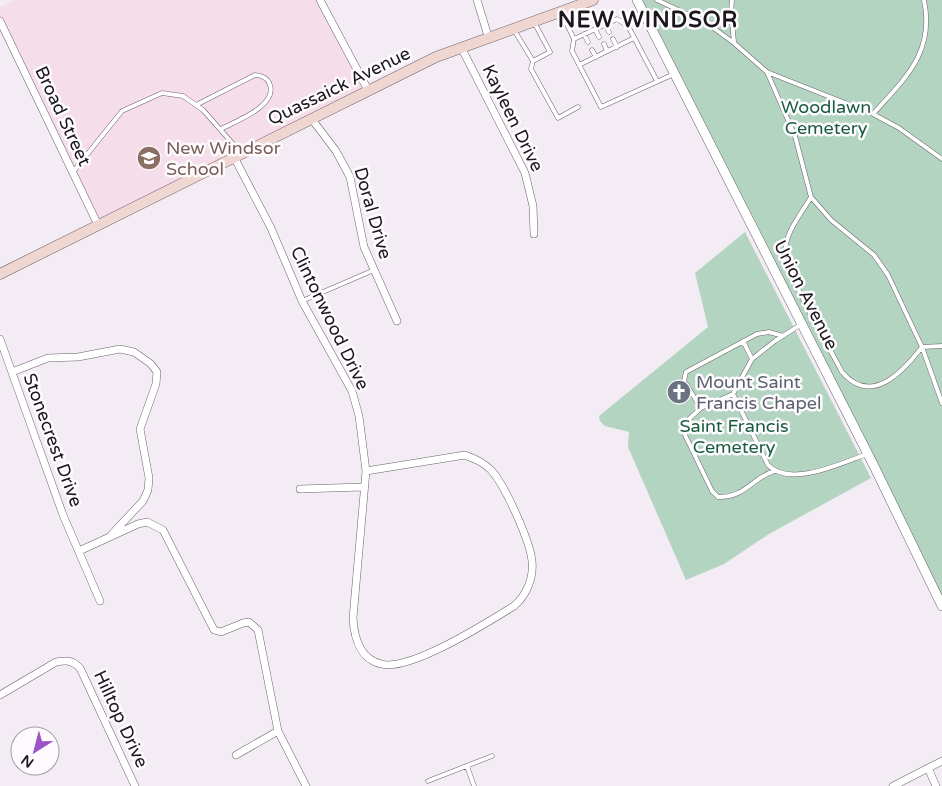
<svg xmlns="http://www.w3.org/2000/svg" width="942" height="786" font-family="'Varela Round',sans-serif">
<style>
.education{fill:#f5dee9}
.green{fill:#b3d4c1}
.lines{fill:none;stroke-linecap:round;stroke-linejoin:round}
.service-casing{stroke:#696269;stroke-width:5}
.minor-casing{stroke:#696269;stroke-width:8}
.tertiary-casing{stroke:#696269;stroke-width:10}
.secondary-casing{stroke:#696269;stroke-width:11}
.service{stroke:#fff;stroke-width:4}
.minor{stroke:#fff;stroke-width:7}
.tertiary{stroke:#fff;stroke-width:9}
.secondary{stroke:#f0d6d1;stroke-width:10}
.labels{text-anchor:middle;stroke-width:5;stroke-linejoin:round;paint-order:stroke}
.street-label{font-size:18px;fill:#1b181b;stroke:#fefbff}
.park-label{font-size:18px;fill:#195c3e;stroke:#fefbff}
.education-label{font-size:18px;fill:#785e54;stroke:#fefbff;text-anchor:start}
.worship-label{font-size:18px;fill:#5b616d;stroke:#fefbff;text-anchor:start}
.district-label{font-size:22px;font-weight:bold;letter-spacing:1px;fill:#1b181b;stroke:#fefbff}
</style>
<rect width="100%" height="100%" fill="#f4ecf5"/>
<!-- education -->
<path class="education" d="M14 0H320L368 90 98 225 0 22V7Z"/>
<!-- green -->
<path class="green" d="M637 0H942V606Z
M745 232 871 478 769 534 724 564 686 580 628 447 629 432 605 426 600 421 599 416 708 327 695 273Z"/>
<g class="lines">
<!-- service casing -->
<g class="service-casing">
<path id="service" d="M657 0 708 24 734 43 767 72 873 114 899 128 942 159
M732 0 731 12 734 42
M561 12 574 39 572 51 601 107 674 74
M605 24 609 32
M595 29 599 37
M514 30 533 61 550 52 534 22
M584 34 588 42
M574 39 617 19 628 26 657 81
M613 39 617 47
M604 44 607 51
M592 50 596 57
M533 61 531 69 558 118 578 107
M579 65 634 38
M767 72 795 136 811 197 831 220 874 255 888 275 922 347 942 403
M196 105 255 75C261 75 268 78 270 85 277 106 236 121 221 129
M873 114C905 78 935 53 924 0
M73 172 122 111 162 93 183 96 203 110 241 153
M811 197C803 211 789 228 786 244 781 269 829 346 842 372 871 406 902 373 922 347L942 346
M302 301 374 270
M800 325 775 341 752 359 733 394 768 465C790 488 842 463 867 454
M743 341 752 359
M733 394 701 408 689 419 685 435 712 491 718 497C745 498 752 478 774 471
M701 408 684 381 686 372 757 334 769 332 783 336
M467 766 474 786
M428 781 492 756"/>
</g>
<!-- minor casing -->
<g class="minor-casing">
<path id="minor" d="M320 0 368 90
M477 0 488 36
M0 21 98 225
M461 47 525 173 533 206 534 234
M311 118 336 151 350 177 364 247 397 321
M234 157 271 228 302 301 352 391 359 416 366 471 465 455C475 459 483 462 491 470 505 485 530 541 532 561 534 578 526 596 514 606 488 622 410 672 381 664 360 659 354 637 353 618L366 471
M0 339 63 515 100 601
M12 372 48 358 78 357 120 349 134 352 151 364 157 372 156 384 140 429 149 478 148 490 143 501 112 534
M300 489 363 487
M79 551 138 524 147 522 163 530 214 630 221 632 243 623 249 622 258 630 278 731 306 786
M0 695 56 662C66 660 72 660 80 668L135 786
M236 755 278 731
M928 768 936 786
M893 786 942 761"/>
</g>
<!-- tertiary casing -->
<g class="tertiary-casing">
<path id="tertiary" d="M637 0 874 466 942 606"/>
</g>
<!-- secondary casing -->
<g class="secondary-casing">
<path id="secondary" d="M0 274 436 57 593 0"/>
</g>
<!-- service -->
<use href="#service" class="service"/>
<!-- minor -->
<use href="#minor" class="minor"/>
<!-- tertiary -->
<use href="#tertiary" class="tertiary"/>
<!-- secondary -->
<use href="#secondary" class="secondary"/>
</g>
<!-- icons -->
<defs>
<g id="school-disc" transform="scale(1.25)"><circle r="9.5" fill="#8d6e63" stroke="#fefbff"/><path d="M0-5L7-2L0 1L-7-2ZM-4 1L0 2.5L4 1V4Q0 6-4 4Z" fill="#fff"/></g>
<g id="church-disc" transform="scale(1.25)"><circle r="9.5" fill="#6b7280" stroke="#fefbff"/><path d="M-1.2-6h2.4v3.5h3.3v2.4h-3.3V6h-2.4V-.1h-3.3v-2.4h3.3Z" fill="#fff"/></g>
</defs>
<g fill-rule="evenodd">
<use href="#school-disc" x="149" y="158"/>
<use href="#church-disc" x="679" y="392"/>
</g>
<g class="labels">
<!-- street labels -->
<g class="street-label">
<text transform="translate(339 86) rotate(-26)" y="6">Quassaick Avenue</text>
<text transform="translate(63 116) rotate(65)" y="6">Broad Street</text>
<text transform="translate(513 118) rotate(64)" y="6">Kayleen Drive</text>
<text transform="translate(373 213) rotate(74)" y="6">Doral Drive</text>
<text transform="translate(806 295) rotate(63)" y="6">Union Avenue</text>
<text transform="translate(330 318) rotate(64)" y="6">Clintonwood Drive</text>
<text transform="translate(53 440) rotate(70)" y="6">Stonecrest Drive</text>
<text transform="translate(121 719) rotate(65)" y="6">Hilltop Drive</text>
</g>
<!-- park labels -->
<g class="park-label">
<text x="826" y="113">Woodlawn<tspan x="826" dy="21">Cemetery</tspan></text>
<text x="734" y="432">Saint Francis<tspan x="734" dy="21">Cemetery</tspan></text>
</g>
<!-- education labels -->
<g class="education-label">
<text x="166" y="154">New Windsor<tspan x="166" dy="21">School</tspan></text>
</g>
<!-- worship labels -->
<g class="worship-label">
<text x="696" y="388">Mount Saint<tspan x="696" dy="21">Francis Chapel</tspan></text>
</g>
<!-- district labels -->
<g class="district-label">
<text x="648" y="27">NEW WINDSOR</text>
</g>
</g>
<!-- north arrow -->
<g transform="translate(35 751) rotate(216)"><circle r="24" fill="#fefbff" stroke="#a3a0a4"/>
<path d="M0-4L9 19L0 12L-9 19Z" fill="#9b54c7"/>
<text y="-8" font-size="14" font-weight="bold" text-anchor="middle" fill="#1b181b">N</text>
</g>
</svg>
